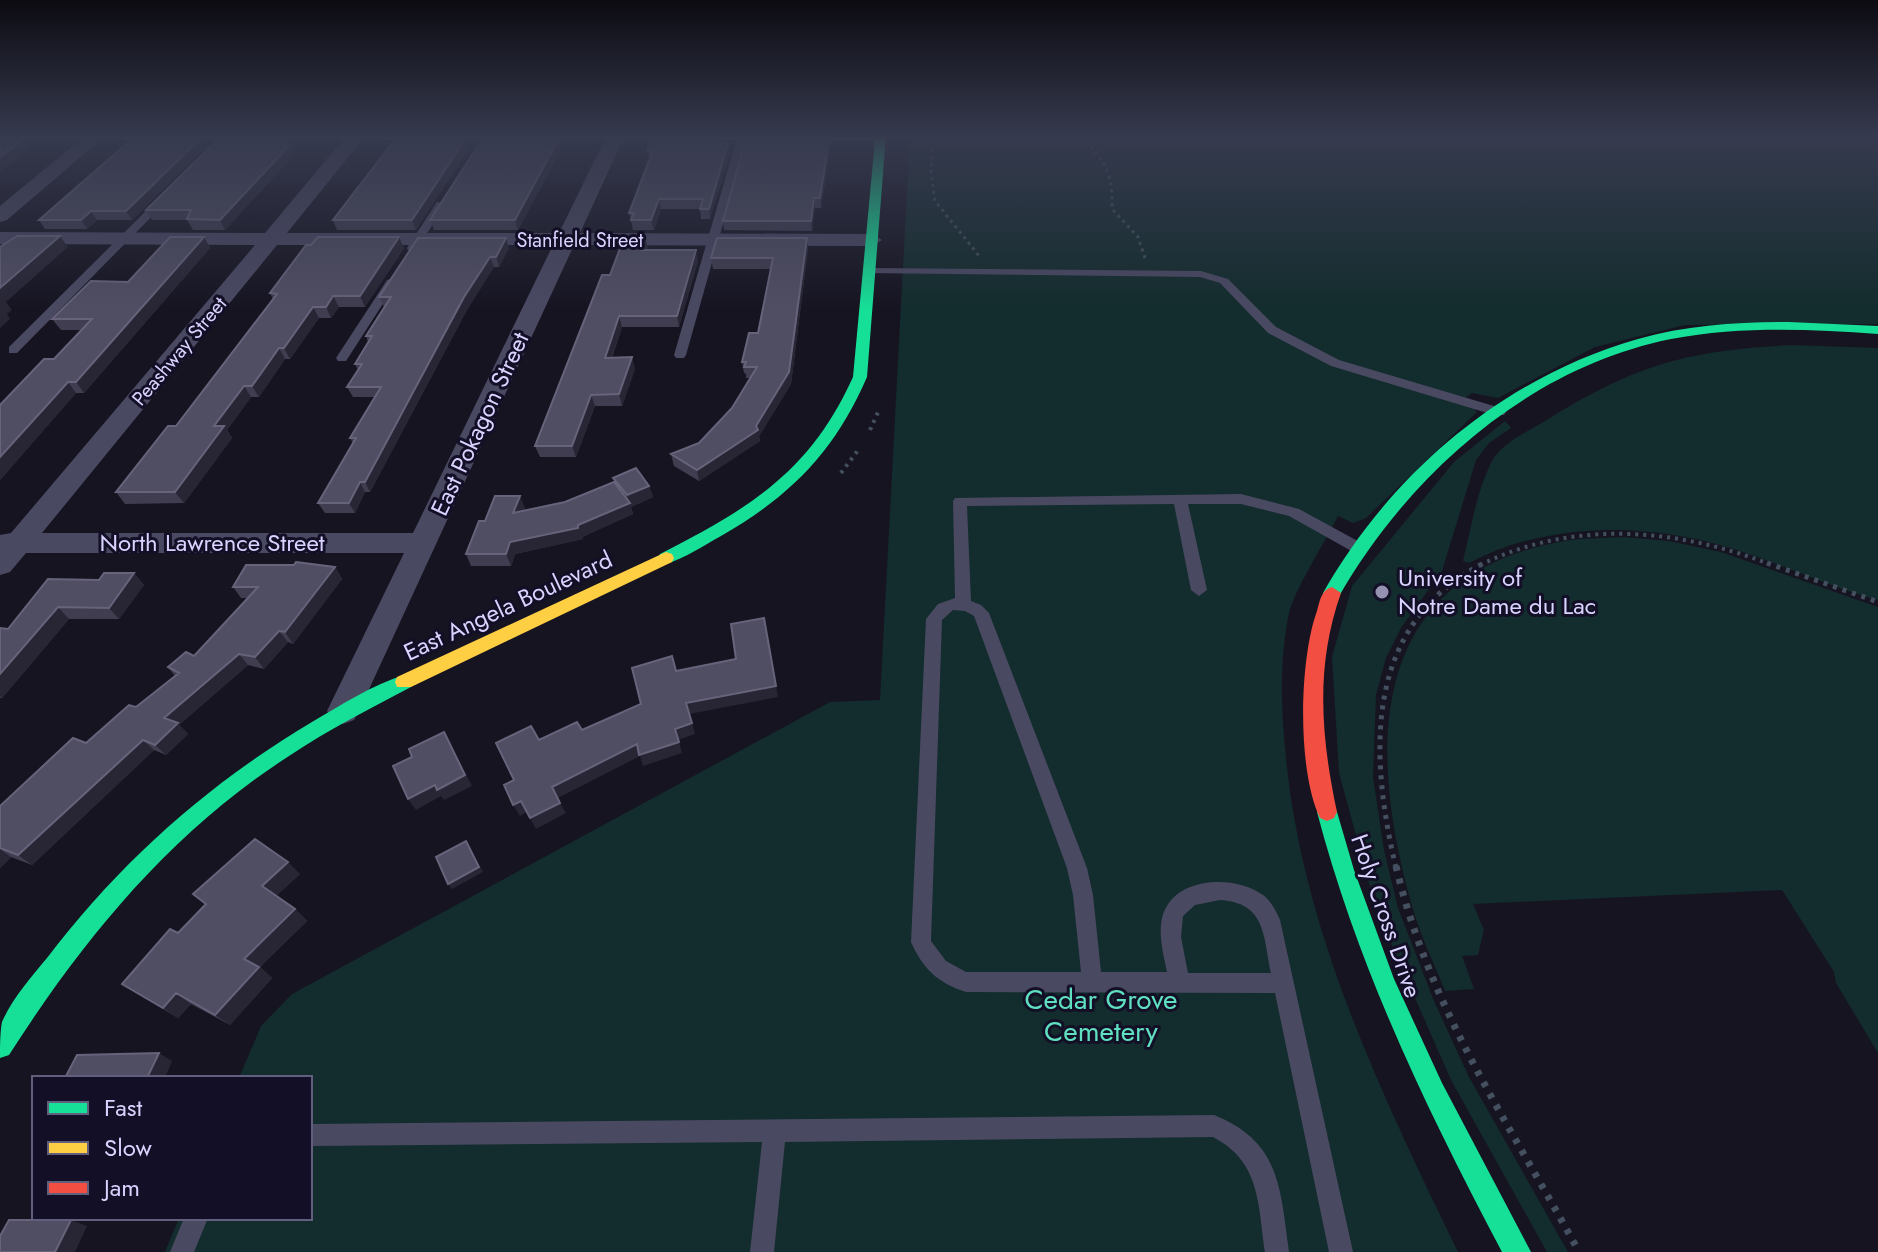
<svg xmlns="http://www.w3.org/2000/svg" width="1878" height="1252" font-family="Jost,sans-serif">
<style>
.green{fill:#132c2d}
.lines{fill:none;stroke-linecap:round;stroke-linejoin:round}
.path-far3{stroke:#44505f;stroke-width:3;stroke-dasharray:3 4;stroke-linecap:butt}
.path-far2{stroke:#44505f;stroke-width:4;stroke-dasharray:3 5;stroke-linecap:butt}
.path-far1{stroke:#44505f;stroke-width:5;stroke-dasharray:4 6;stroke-linecap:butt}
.path{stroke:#44505f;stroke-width:7;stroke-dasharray:5 8;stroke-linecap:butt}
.lane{fill:#4a4962;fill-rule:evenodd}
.street{fill:#4a4962;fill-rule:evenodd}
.fast{fill:#16e098;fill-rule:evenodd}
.slow{fill:#ffcf43;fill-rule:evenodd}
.jam{fill:#f24e42;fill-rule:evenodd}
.wall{fill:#403d50}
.shaded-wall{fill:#282635}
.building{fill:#504e63;stroke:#66637b;stroke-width:2}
.poi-dot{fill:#9591b1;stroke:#130f26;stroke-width:3}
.labels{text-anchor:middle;stroke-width:6;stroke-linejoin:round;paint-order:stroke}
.far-street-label{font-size:20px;fill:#d9d4ff;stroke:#130f26}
.street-label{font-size:24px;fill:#d9d4ff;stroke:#130f26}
.poi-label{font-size:24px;fill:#d9d4ff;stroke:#130f26;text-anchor:start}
.near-park-label{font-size:28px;fill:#5fe0c0;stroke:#130f26}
</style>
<rect width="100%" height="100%" fill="#161421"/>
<!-- green -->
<path class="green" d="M910 135H1878V324L1685 325 1595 347 1498 398 1472 393 1464 399 1477 412 1366 518 1353 523 1338 516C1326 540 1294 591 1289 613 1279 663 1281 708 1286 758 1303 933 1382 1095 1458 1252H165L179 1218H310V1078H239L261 1026 292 994 830 702 880 700Z
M1792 345 1878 348V600C1826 586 1778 562 1727 547 1644 522 1547 522 1469 563L1463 561C1471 528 1477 490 1492 461 1503 442 1527 432 1545 421 1634 365 1688 350 1792 345Z
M1505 421 1511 428 1489 443 1476 460 1442 571 1401 628 1386 658 1376 695 1373 777 1384 850 1398 908 1434 1001 1469 1077 1568 1252H1547L1451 1080 1376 909 1339 773 1332 657 1352 586 1454 462Z
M1624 537 1669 541 1721 552 1878 607V1053L1836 983 1834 972 1782 890 1473 904 1484 930 1478 955 1462 956 1474 989 1445 991C1434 963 1420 935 1412 906 1366 746 1367 572 1570 540 1587 538 1606 538 1624 537Z"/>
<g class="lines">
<!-- path-far3 -->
<path class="path-far3" d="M933 135 931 173 935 201 980 257
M1082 135C1105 164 1113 171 1112 209L1138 237 1146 261"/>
<!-- path-far2 -->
<path class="path-far2" d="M870 430 879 410
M841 473 859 449
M1480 565C1574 519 1677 528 1772 565"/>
<!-- path-far1 -->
<path class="path-far1" d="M1767 563 1878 602
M1396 868C1369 753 1363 625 1484 563"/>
<!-- path -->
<path class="path" d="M1396 866C1429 1009 1511 1126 1579 1252"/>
<!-- lane -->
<path class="lane" d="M738 135H748L686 355 684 358H676L674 355Z
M160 197 169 199 17 353H9V347Z
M437 202 446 204 416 250H408L407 248Z
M870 268 1201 271 1228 279 1276 327 1339 360 1504 409 1506 412 1504 415H1494L1331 366 1268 333 1220 283 1200 277 866 273V269Z
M391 279 397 282 348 358 346 361H338L336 358 387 280Z
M1241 494 1299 509 1365 545 1367 549 1365 553H1355L1289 516 1241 504H1188L1207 590 1199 596 1191 590 1174 504 967 506 971 601 981 605 989 613 1087 868 1093 895 1101 972H1167C1163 952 1155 925 1167 906 1184 876 1238 876 1263 895 1271 901 1276 911 1280 920L1353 1252H1329L1275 993 966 992C938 983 923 969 911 942L926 619 938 604 955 598 953 501 955 498ZM953 610 965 611 974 616 1067 868 1073 895 1081 972H966L946 961 931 941 942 620ZM1220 900C1266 903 1263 935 1271 973H1188L1181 937 1183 916 1195 905Z
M1214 1115C1281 1142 1280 1188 1289 1252H1265C1258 1205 1261 1162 1213 1137L785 1142 774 1252H750L762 1142 310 1146V1124Z
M184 1218H208L194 1252H170Z"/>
<!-- street -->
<path class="street" d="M86 135H106L7 220 0 222V206Z
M347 135H366L287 233H559L607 135H625L580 233 872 234 882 240 872 246 574 245 359 711 354 720 343 724 332 720 327 711 404 553H26L10 572 0 575V535L11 533 255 245 0 244V232L265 233ZM277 245H553L413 533H42Z"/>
<!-- fast -->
<path class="fast" d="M0 135H886L867 377C835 451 791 496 721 536 703 546 685 558 666 564L660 562 658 558 660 554C750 508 810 472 853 377L875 140 0 139Z
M1789 322 1878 326V334C1809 329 1739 326 1671 339 1528 368 1409 474 1338 598H1326L1323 593C1391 473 1504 377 1638 339 1687 325 1738 322 1789 322Z
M404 675 411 677 413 682 411 687C369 709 328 730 289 756 171 832 84 938 9 1055L0 1058C0 1048 0 1032 2 1022 12 999 31 977 47 958 121 861 208 784 312 722 341 705 372 685 404 675Z
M1327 803 1334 806 1337 812 1354 870 1394 979 1442 1083 1531 1252H1502C1427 1110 1358 968 1317 812L1320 806Z"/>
<!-- slow -->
<path class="slow" d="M666 552 672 554 674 558 672 562 411 687H397L395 682 397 677Z"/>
<!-- jam -->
<path class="jam" d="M1332 587 1341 593C1315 666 1321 737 1337 812L1334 818 1327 821 1320 818C1297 771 1299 660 1317 611 1320 601 1321 590 1332 587Z"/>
</g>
<!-- wall -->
<path class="wall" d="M559 138 562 148 518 230H434L430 220Z
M200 139 205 147 132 220H97L87 229H45L39 220Z
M464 141 467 151 416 230H337L333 220 442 142Z
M728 143 730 153 710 219H701L700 209H661L654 230H633L629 213 650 159 647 150Z
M295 147 291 152 293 156 225 230H193L187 220H152L146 210Z
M830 148 821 208H815L812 231 724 230 723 221Z
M204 237 210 248 84 393H76L0 480V405L54 359 81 330H61L52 319 128 282Z
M807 238 808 249 791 384 759 436 760 441 699 481 674 466 671 454 699 443 732 408 750 378H746V374L744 373 742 362 758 333 771 269H713L711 258Z
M404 248 365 307H339L331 318H319L290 359H285L259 397H251L227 430 232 438 184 503 125 504 116 492 176 426 273 299 270 293Z
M509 248 499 267H494L468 308 370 492H365L355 513H325L318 503 353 443 350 438 375 397H353L347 387 358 370 355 364 368 342 366 336 384 307 379 297Z
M648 248 647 250 698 261 679 327H622L612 358 635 369 622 406H595L576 457H540L535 446 610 275Z
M613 478 649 486 653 497 631 507 633 514 582 537 583 539 515 554 511 566H471L466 554 485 521 525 508 524 511 565 502 615 483Z
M335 567 342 579 293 644 288 642 264 669 248 665 179 725 188 734 166 755 154 750 32 865 11 857 0 868V806L136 707 175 676 168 667 194 656 247 598H241L233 587Z
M134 573 144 585 119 619H69L2 698H0V628L8 629Z
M300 874 276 896 295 909 307 921 260 967 272 978 230 1025 191 1004 178 1018 122 984 178 933 206 904 193 894Z"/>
<!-- shaded-wall -->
<path class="shaded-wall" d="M26 137 32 147 0 172V157Z
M291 138 295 147 291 152 293 156 225 230 220 220Z
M559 138 562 148 518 230 515 220Z
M200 139 205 147 132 220 126 211Z
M829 139 830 148 821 208 820 198Z
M464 141 467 151 416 230 412 220Z
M728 143 730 153 710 219 709 209Z
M814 198 815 208 812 231 811 221Z
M659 199 661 209 654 230 651 220Z
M91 211 97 220 87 229 81 220Z
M60 236 68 247 6 302 12 310 7 314 10 319 0 328V288Z
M204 237 210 248 84 393 76 382Z
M399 237 404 248 365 307 360 296Z
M506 238 509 248 499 267 496 257Z
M645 238 648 248 643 261 641 250Z
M807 238 808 249 791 384 759 436 760 441 699 481 697 470 756 426Z
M696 250 698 261 679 327 677 316Z
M490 257 494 267 468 308 370 492 365 482 464 297Z
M333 296 339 307 331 318 326 307Z
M313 307 319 318 290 359 284 348Z
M619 316 622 327 608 369 605 358Z
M279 348 285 359 259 397 252 386Z
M632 357 635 369 622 406 619 394Z
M68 382 76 393 0 480V457Z
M244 386 251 397 227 430 232 438 184 503 175 492 214 426Z
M591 395 595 406 576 457 572 446Z
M360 482 365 492 355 513 349 503Z
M649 486 653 497 631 507 633 514 582 537 583 539 515 554 511 566 506 554 510 542 578 525 629 503 627 495Z
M520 496 525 508 518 525 513 513Z
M335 567 342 579 293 644 285 632Z
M134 573 144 585 119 619 109 608Z
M58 607 69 619 2 698 0 696V674Z
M764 618 778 697 689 714 686 703 776 686Z
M279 631 288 642 264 669 255 657Z
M239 654 248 665 179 725 188 734 166 755 155 745 164 718Z
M692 723 695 734 678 740 675 729Z
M444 732 472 786 444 800 441 796 416 810 408 799Z
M143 740 154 750 32 865 18 855Z
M679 742 682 753 643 766 640 756 558 798 552 787 637 744Z
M521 801 527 812 520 816 513 805Z
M560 803 566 813 536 829 530 818Z
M466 841 483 872 452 889 448 884Z
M0 849 11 857 0 868Z
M288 862 300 874 274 898 262 886Z
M295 909 307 921 260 967 272 978 230 1025 215 1015 244 959Z
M176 993 191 1004 178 1018 163 1008Z
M159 1053 172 1061 165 1078H147Z
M71 1220 87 1226 75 1252H55Z"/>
<!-- building -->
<path class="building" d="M0 137H26L0 157Z
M133 138 200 139 126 211H91L81 220H39Z
M219 138H291L284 146H289L220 220 187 219 191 210H146Z
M396 138H441L438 142 464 141 412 220H333Z
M559 138 515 220H430L481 141Z
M652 138 728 143 709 209H700L703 199H659L651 220H631L634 213H629L653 150H647Z
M746 139H829L820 198H814L811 221H723Z
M17 236H60L0 288V247Z
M170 237H204L76 382H68L0 457V405L44 359H54L92 319H52L91 281 128 282Z
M318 237H399L360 296H333L326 307H313L284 348H279L252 386H244L214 426H224L175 492H116L168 426H176L277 294 270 293 306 245H311Z
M418 238H506L496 257H490L464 297 365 482H360L349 503H318L356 438H350L381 387H347L362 364H355L372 336H366L391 297H379Z
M624 238H645L641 250H696L677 316H619L605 358 632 357 619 394 591 395 572 446H535L602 275H610Z
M717 238H807L789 372 756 426 758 430 697 470 671 454 699 443 732 408 757 367H744L746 362H742L749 333H758L773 258H711Z
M636 468 649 486 627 495 613 478Z
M614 482 630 503 578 525V528L510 542 506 554H466L479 521H485L495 496H520L513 513 565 502Z
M296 562 335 567 285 632 279 631 255 657 239 654 164 718 178 723 155 745 143 740 18 855 0 848V806L73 738 86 743 129 705 136 707 179 673 168 667 186 652 194 656 258 587H233L246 565H294Z
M104 573H134L109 608 58 607 0 674V628L8 629 48 579 99 580Z
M764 618 776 686 686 703 692 723 675 729 679 742 639 755 637 744 552 787 560 803 530 818 521 801 513 805 504 785 514 780 496 743 531 726 539 740 577 722 582 730 641 704 632 668 672 656 676 671 736 659 731 624Z
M444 732 465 775 437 790 435 785 408 799 393 766 412 757 409 749Z
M255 839 288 862 262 886 295 909 244 959 259 967 215 1015 176 993 163 1008 122 984 170 929 178 933 206 904 193 894Z
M466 841 479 867 448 884 436 857Z
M159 1053 147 1078H65L77 1055Z
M9 1220H71L55 1252H0V1236Z"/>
<!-- sky -->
<linearGradient id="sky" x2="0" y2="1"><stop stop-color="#0c0b12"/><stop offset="0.44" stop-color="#363a4e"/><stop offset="1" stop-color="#363a4e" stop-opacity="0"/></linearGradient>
<rect width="1878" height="310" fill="url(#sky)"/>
<!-- markers -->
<circle class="poi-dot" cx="1382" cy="592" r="8"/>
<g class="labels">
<!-- far-street labels -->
<g class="far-street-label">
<text x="580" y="247">Stanfield Street</text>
<text transform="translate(179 351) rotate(-50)" y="7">Peashway Street</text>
</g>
<!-- street labels -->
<g class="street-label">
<text transform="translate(480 424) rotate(-65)" y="8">East Pokagon Street</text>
<text x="212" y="551">North Lawrence Street</text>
<text transform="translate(508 606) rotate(-25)" y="8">East Angela Boulevard</text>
<text transform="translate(1386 916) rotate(71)" y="8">Holy Cross Drive</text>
</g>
<!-- poi labels -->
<g class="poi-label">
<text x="1398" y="586">University of<tspan x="1398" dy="28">Notre Dame du Lac</tspan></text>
</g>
<!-- near-park labels -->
<g class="near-park-label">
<text x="1101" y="1009">Cedar Grove<tspan x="1101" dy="32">Cemetery</tspan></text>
</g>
</g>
<!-- legend -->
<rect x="32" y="1076" width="280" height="144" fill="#130f26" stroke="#625e7d" stroke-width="2"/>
<rect x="48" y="1102" width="40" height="12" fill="#16e098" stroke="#625e7d" stroke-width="2"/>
<text x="104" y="1116" font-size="24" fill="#d9d4ff">Fast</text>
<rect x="48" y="1142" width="40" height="12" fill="#ffcf43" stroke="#625e7d" stroke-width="2"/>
<text x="104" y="1156" font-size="24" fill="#d9d4ff">Slow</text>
<rect x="48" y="1182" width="40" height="12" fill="#f24e42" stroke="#625e7d" stroke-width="2"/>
<text x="104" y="1196" font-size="24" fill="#d9d4ff">Jam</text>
</svg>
